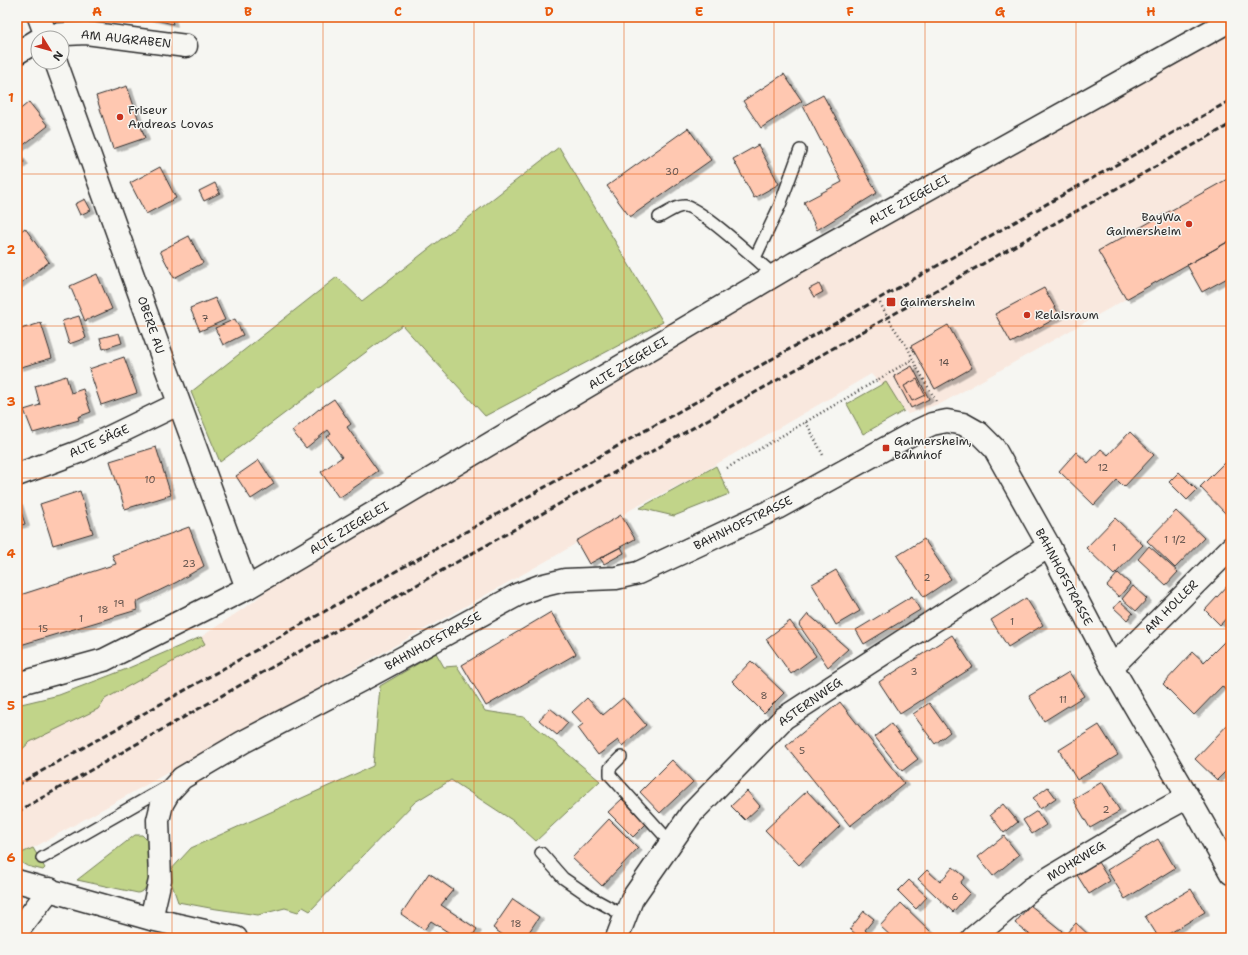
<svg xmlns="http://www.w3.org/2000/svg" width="1248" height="955" font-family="'Shantell Sans',sans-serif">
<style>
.built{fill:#f9e8de}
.green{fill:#c1d489;stroke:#76805a}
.building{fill:#ffc8b1;stroke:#2b2b2b;filter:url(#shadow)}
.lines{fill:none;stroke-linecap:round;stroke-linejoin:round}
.lane-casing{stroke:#2b2b2b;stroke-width:14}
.street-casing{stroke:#2b2b2b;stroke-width:25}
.path{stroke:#2b2b2b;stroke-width:2.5;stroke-dasharray:1 3;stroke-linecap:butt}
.lane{stroke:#f6f6f2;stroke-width:11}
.street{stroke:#f6f6f2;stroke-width:22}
.rail{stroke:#2b2b2b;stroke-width:3;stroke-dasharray:6 3;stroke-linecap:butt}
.grid{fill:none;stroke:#e8590c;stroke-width:1;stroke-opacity:0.55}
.poi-dot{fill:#c8321e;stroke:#f6f6f2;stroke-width:1.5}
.labels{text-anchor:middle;stroke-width:3;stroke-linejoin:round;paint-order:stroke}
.number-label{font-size:10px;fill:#60524c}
.street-label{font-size:12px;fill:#2b2b2b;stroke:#f6f6f2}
.poi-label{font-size:12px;fill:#2b2b2b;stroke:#f6f6f2;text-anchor:start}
.neatline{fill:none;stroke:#e8590c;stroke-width:1.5}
.grid-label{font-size:13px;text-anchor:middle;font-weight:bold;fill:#e8590c}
</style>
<defs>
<filter id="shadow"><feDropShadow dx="4.5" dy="2.5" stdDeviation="0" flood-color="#0004"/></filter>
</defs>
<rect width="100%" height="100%" fill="#f6f6f2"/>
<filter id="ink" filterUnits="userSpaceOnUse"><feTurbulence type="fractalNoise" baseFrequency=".025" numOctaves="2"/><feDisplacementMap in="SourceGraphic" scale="8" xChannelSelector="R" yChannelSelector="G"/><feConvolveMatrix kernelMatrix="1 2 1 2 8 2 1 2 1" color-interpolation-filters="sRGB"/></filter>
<g filter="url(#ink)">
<!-- built -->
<path class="built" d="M17 17H21L26 29 17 35Z
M1231 30V177L1099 251 1126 299 942 403 908 414 871 374 689 480 632 509 557 555 33 848 17 854V722L59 695 124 670 201 637 253 602 276 582 780 282Z"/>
<!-- green -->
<path class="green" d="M559 147 663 322 485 416 402 325 220 462 191 392 337 277 362 301Z
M886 382 904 411 863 434 847 404Z
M716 466 729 494 674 516 640 508Z
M201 637 205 644 105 699 98 709 30 742 17 754V705L59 695 124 670Z
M436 653 444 667 457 666 485 711 524 717 600 781 536 841 515 822 451 780 415 802 310 911 303 907 298 912 285 908 258 915 210 908 178 902 168 873 191 848 373 766 380 686Z
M135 835H142L148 841 151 878 148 885 143 891 138 893 77 880Z
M33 848 45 868 43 870 27 866 17 860V855Z"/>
<!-- building -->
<path class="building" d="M143 17H171L173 24Z
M784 74 802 101 761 128 743 101Z
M127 86 145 138 113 149 96 96Z
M823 95 877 193 817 230 804 202 842 182 803 106Z
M29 102 48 126 17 150V112Z
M688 128 711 160 630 217 607 186Z
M758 145 779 184 754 198 733 159Z
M17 153 24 162 17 168Z
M160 167 176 198 146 214 130 183Z
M1231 177V240L1126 299 1098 251Z
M215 183 220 193 204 201 199 191Z
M85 199 91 210 80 215 75 204Z
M25 228 49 262 17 286V234Z
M189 236 203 263 174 278 160 251Z
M1231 240V276L1202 292 1187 265Z
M97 274 112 309 85 321 70 286Z
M819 284 823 292 814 297 809 289Z
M1044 288 1060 316 1011 343 995 314Z
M215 298 225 320 200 331 190 308Z
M79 316 86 338 69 344 62 321Z
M235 319 243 335 223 345 215 328Z
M41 323 52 358 18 368 17 330Z
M948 325 972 368 935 389 911 346Z
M119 333 122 343 103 349 100 338Z
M124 357 137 393 101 405 89 369Z
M912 366 929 399 911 408 894 376Z
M66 376 71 393 83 389 91 412 78 417 79 420 33 433 24 410 40 405 35 386Z
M917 379 925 395 912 401 904 386Z
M334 399 351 424 347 427 378 471 339 498 321 472 342 457 327 437 331 434 328 430 306 448 292 431 319 409Z
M1130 432 1154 455 1124 487 1117 480 1094 505 1059 471 1076 452 1088 463 1101 449 1108 455Z
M156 447 171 495 125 509 110 461Z
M1231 456V509L1226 514 1200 487Z
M259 460 274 484 251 499 236 476Z
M1179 472 1197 490 1187 500 1169 482Z
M80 491 93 533 53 545 40 504Z
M17 502H18L25 524 17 526Z
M1176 511 1204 538 1175 568 1147 541Z
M621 515 635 539 589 564 576 541Z
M1115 518 1143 545 1114 575 1086 548Z
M189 527 204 566 177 582 136 602 137 610 17 646V596L116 564 112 555Z
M924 539 951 579 924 597 897 556Z
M1149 546 1178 572 1166 585 1138 559Z
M621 547 624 553 604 564 600 558Z
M836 570 860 611 836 625 812 584Z
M1118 573 1130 584 1119 597 1107 586Z
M1231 582V613L1220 625 1205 610Z
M1133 586 1147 599 1136 611 1122 599Z
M912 596 920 610 864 644 856 630Z
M1026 598 1043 625 1008 647 991 620Z
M1120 601 1133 613 1127 620 1114 608Z
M551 612 576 654 486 706 462 665Z
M808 614 848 649 828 667 799 625Z
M790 621 816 656 791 674 766 639Z
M952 635 973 667 900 714 879 682Z
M1231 635V688L1227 692 1222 686 1194 715 1163 684 1193 652 1204 662Z
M751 661 784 693 764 713 732 681Z
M1069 672 1084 696 1044 721 1029 696Z
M587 698 603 715 623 698 646 725 622 746 618 740 598 755 578 728 583 724 572 712Z
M840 702 904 783 850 826 786 746Z
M929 703 950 732 935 744 913 714Z
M550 708 568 723 557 735 539 720Z
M1231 721V766L1217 780 1195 759Z
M891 724 918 759 902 771 875 737Z
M1099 725 1118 755 1077 780 1059 750Z
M672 760 693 782 660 813 640 792Z
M1102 782 1120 811 1090 828 1073 799Z
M1048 787 1056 798 1040 809 1033 798Z
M747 791 760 806 745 820 731 806Z
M807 791 840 826 799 865 765 830Z
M622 799 646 824 633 837 608 812Z
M1003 804 1018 822 1004 833 990 815Z
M1037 811 1046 825 1032 834 1023 820Z
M609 819 638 848 602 886 572 858Z
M1004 836 1019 855 993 876 978 857Z
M1158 839 1175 868 1125 899 1107 870Z
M1098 862 1110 881 1089 894 1077 875Z
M953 867 965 877 960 883 970 893 953 912 918 879 927 870 940 882Z
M429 873 453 890 441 905 477 929 471 938H457L431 921 424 930 401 914Z
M909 880 927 897 916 909 898 891Z
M1191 889 1205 912 1162 938H1159L1145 916Z
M513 899 539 917 525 938H507L493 928Z
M901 903 931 932 925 938H893L880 926Z
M1030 905 1062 931 1056 938H1034L1015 923Z
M864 911 874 919 865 930 873 938H860L850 929Z
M1076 923 1092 938H1062Z"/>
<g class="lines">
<!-- lane casing -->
<g class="lane-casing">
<path id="lane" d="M659 217C666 214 677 205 685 206 701 208 760 263 775 276
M755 258 780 205 800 150
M621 757 610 768V775L671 843
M541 853 563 878 592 898 625 916
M42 858 168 786"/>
</g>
<!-- street casing -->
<g class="street-casing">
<path id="street" d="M39 17 47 38
M42 38 46 35 86 33 186 46
M17 53 38 40
M56 62C119 238 182 413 247 588
M17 475 81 451 178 404
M1112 667 1231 548
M17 684 104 660 247 588 795 263 1231 20
M17 881 151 919 236 938
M151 919 160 880 158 820 162 804 169 792 182 778 243 742 371 675 519 594 540 586 565 580 616 578 638 573 777 508 917 431 932 424 947 421 963 424 979 433 994 448 1049 546 1112 667 1188 797 1231 873
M17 932 50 889
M617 938 632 899 691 814 784 718 1049 546
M973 938 1031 889 1142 822 1188 797"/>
</g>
<!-- path -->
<path class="path" d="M880 303 894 328 908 348 915 364 936 401
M806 422 824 457
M727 468 913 359"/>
<!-- lane -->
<use href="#lane" class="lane"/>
<!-- street -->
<use href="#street" class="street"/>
<!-- rail -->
<path class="rail" d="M17 785 1231 100
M17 812 830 350 1231 124"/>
</g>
</g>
<!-- grid -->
<path class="grid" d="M172 17V938M323 17V938M474 17V938M624 17V938M774 17V938M925 17V938M1076 17V938M17 174H1231M17 326H1231M17 478H1231M17 629H1231M17 781H1231"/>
<!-- markers -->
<g class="poi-dot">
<circle cx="120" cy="117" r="4"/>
<circle cx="1189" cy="224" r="4"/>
<rect x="886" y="297" width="10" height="10" rx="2"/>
<circle cx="1027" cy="315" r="4"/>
<rect x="882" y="444" width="8" height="8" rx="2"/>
</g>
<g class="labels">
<!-- number labels -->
<g class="number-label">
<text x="672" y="175">30</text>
<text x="205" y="322">7</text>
<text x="944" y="366">14</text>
<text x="1103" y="471">12</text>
<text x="150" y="483">10</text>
<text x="1175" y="543">1 1/2</text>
<text x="1114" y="551">1</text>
<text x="189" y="567">23</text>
<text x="927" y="581">2</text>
<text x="119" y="607">19</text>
<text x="103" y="613">18</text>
<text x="81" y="622">1</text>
<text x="1012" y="625">1</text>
<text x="43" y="632">15</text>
<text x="914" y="675">3</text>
<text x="764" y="699">8</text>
<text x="1063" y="703">11</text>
<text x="802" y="754">5</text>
<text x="1106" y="813">2</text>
<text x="955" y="900">6</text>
<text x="516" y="927">18</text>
</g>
<!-- street labels -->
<g class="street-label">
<text transform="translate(126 39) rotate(6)" y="4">AM AUGRABEN</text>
<text transform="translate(909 200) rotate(-29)" y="4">ALTE ZIEGELEI</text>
<text transform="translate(151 325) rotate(71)" y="4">OBERE AU</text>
<text transform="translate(628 363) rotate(-31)" y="4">ALTE ZIEGELEI</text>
<text transform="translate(99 441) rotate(-24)" y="4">ALTE SÄGE</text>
<text transform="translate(743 523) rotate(-26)" y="4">BAHNHOFSTRASSE</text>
<text transform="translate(349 528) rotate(-31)" y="4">ALTE ZIEGELEI</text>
<text transform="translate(1064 577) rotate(62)" y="4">BAHNHOFSTRASSE</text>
<text transform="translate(1171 607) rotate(-45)" y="4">AM HOLLER</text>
<text transform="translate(433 641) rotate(-29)" y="4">BAHNHOFSTRASSE</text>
<text transform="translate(810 702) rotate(-35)" y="4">ASTERNWEG</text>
<text transform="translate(1076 861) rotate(-31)" y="4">MOHRWEG</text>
</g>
<!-- poi labels -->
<g class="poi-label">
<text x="128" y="114">Friseur<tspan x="128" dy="14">Andreas Lovas</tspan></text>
<text x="1181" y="221" text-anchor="end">BayWa<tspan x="1181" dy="14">Gaimersheim</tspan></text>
<text x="900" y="306">Gaimersheim</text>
<text x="1035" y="319">Relaisraum</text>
<text x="894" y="445">Gaimersheim,<tspan x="894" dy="14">Bahnhof</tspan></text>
</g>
</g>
<!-- margin -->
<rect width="1248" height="955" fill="none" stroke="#f6f6f2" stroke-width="44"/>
<!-- north arrow -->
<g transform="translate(50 50) rotate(127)"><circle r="19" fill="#f6f6f2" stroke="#a5a5a2"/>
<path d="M0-3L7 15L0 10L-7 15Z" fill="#c8321e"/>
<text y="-6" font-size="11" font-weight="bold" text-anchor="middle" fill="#2b2b2b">N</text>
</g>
<rect x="22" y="22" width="1204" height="911" class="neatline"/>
<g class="grid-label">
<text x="97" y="16">A</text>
<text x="248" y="16">B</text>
<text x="398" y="16">C</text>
<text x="549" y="16">D</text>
<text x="699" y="16">E</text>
<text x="850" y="16">F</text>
<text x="1000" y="16">G</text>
<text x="1151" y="16">H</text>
<text x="11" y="102">1</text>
<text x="11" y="254">2</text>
<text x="11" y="406">3</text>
<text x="11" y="558">4</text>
<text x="11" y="710">5</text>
<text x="11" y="862">6</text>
</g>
</svg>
